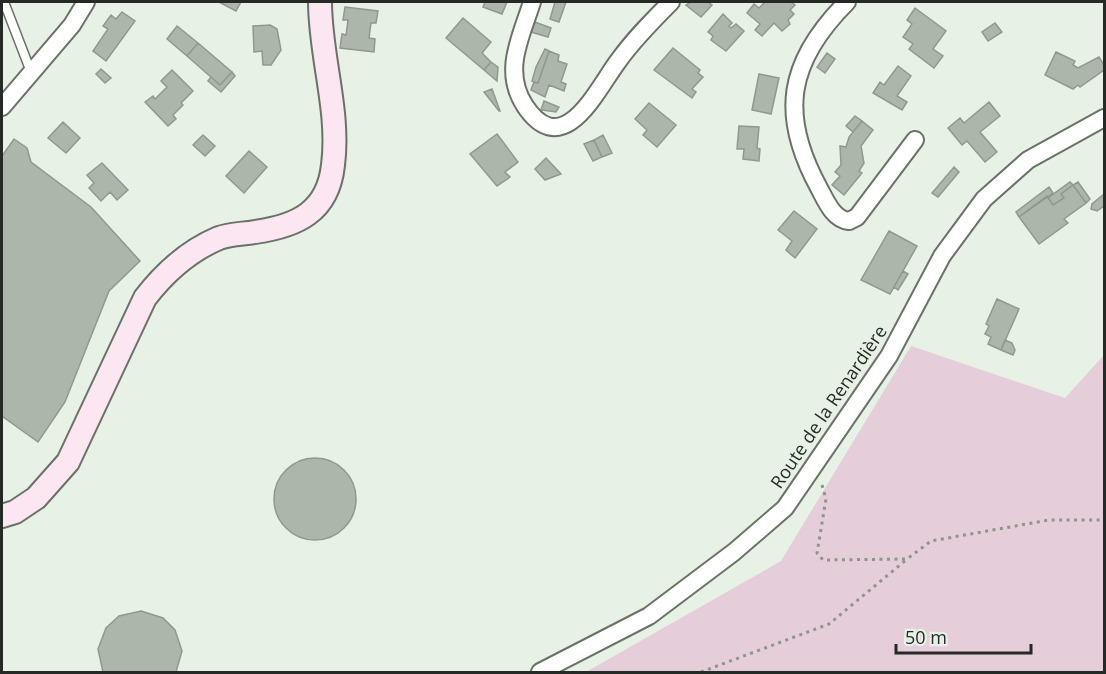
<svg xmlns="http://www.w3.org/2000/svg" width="1106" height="674" font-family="'Open Sans',sans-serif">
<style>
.green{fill:#e5cdd9}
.building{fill:#adb6ab;stroke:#90998e;stroke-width:1.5}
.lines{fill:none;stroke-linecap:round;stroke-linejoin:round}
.service-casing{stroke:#6a7268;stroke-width:11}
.minor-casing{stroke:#6a7268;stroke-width:20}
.secondary-casing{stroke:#6a7268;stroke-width:26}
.path{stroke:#8e958d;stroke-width:3;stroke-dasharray:3 4.5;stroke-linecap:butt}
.service{stroke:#fff;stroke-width:8}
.minor{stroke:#fff;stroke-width:16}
.secondary{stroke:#fbe6f2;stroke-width:22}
.labels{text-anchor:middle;stroke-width:6;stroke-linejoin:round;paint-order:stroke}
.street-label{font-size:18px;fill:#262a26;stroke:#e7f1e5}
</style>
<rect width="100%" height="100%" fill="#e7f1e5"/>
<!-- green -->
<path class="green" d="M911 346 1065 398 1104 355V672H586L781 561Z"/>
<!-- building -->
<path class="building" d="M219 2H241L236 11Z
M485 2H507L502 14 483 7Z
M555 2H566L559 22 550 19Z
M691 2H708L712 5 701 17 686 5Z
M765 2H791L795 5 790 10 794 14 788 20 790 24 782 31 774 23 762 36 755 30 760 24 747 13 754 4 759 8Z
M345 7 378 11 376 23H371L369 38 375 39 374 52 340 48 342 34 346 35 348 20H343Z
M915 8 946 31 933 49 943 56 934 68 909 49 913 44 903 37 912 24 907 20Z
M122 12 135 21 106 61 93 51 108 29 103 26 111 15 116 19Z
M723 14 732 23 729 26 731 28 736 24 744 31 726 51 711 40 713 36 708 32Z
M463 18 491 42 482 53 491 62 484 70 446 38Z
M535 22 551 28 548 37 531 32Z
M995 23 1002 32 988 41 982 32Z
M270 25 277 29 281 50 271 65H263L262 51 254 52 253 26Z
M177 26 198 43 187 56 167 39Z
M198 43 232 72 220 85 187 56Z
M673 48 700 70 698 73 703 77 692 89 696 92 692 98 654 70Z
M545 49 549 51 538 83 534 82 532 81 536 67Z
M549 51 559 55 558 61 567 64 561 82 566 84 564 91 549 85 545 97 531 90 534 82 538 83Z
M1056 52 1075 61 1073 65 1078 68 1099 57 1104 65V70L1080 87 1078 85 1073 89 1045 75Z
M827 53 835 59 825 73 817 67Z
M491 62 498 67 497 81 484 70Z
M898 66 911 76 897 96 907 102 902 110 873 93 880 82 884 85Z
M101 69 111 78 105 83 96 74Z
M172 70 193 91 181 103 183 105 173 115 176 119 168 126 145 102 153 96 155 99 167 87 161 81Z
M232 72 235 76 221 92 208 81 211 77 220 85Z
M759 74 779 78 771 114 752 110Z
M492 89 500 111H499L484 92Z
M544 101 559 107 556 112 541 110Z
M989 102 1000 116 980 132 997 152 985 162 967 141 962 145 948 128 960 118 964 123Z
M649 103 676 125 657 147 643 135 647 130 635 119Z
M855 116 862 121 853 132 846 126Z
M862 121 873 130 861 146 864 163 859 171 862 173 844 195 832 185 840 176 835 172 841 165 840 146 846 147 849 137Z
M63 122 80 138 66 153 48 138Z
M739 126 759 127 757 148 760 149 759 161 743 159 744 149H737Z
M497 134 518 162 505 172 510 177 497 186 470 154Z
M203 135 215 146 205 156 193 145Z
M603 135 612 153 602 157 594 140Z
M14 139 27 148 31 162 91 207 140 261 109 291 65 402 38 442 2 416V156Z
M594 140 602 157 593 161 584 144Z
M249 151 267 167 244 193 226 176Z
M546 158 561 174 545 180 535 169Z
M102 163 128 190 117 200 110 192 101 201 89 188 94 183 87 175Z
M954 167 959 172 938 197 932 193Z
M1070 182 1073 185 1061 194 1064 198 1053 205 1048 198Z
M1078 182 1090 199 1086 203 1073 185Z
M1073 185 1086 203 1064 219 1068 223 1039 244 1019 217 1047 196 1053 205 1064 198 1061 194Z
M1049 187 1053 193 1019 217 1016 212Z
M1104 194V206L1097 211 1091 209 1092 204Z
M794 211 817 229 795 258 786 250 792 241 778 230Z
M889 231 917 246 890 294 861 280Z
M903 271 908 274 898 290 894 287Z
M997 299 1019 309 1001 350 988 344 991 337 985 334 989 326 986 324Z
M1005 340 1012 343 1015 350 1013 355 1001 350Z
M274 499a41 41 0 1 1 82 0a41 41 0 1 1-82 0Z
M141 611 163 618 175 630 182 651 176 672H103L98 649 106 628 119 616Z"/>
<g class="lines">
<!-- service casing -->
<g class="service-casing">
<path id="service" d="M4 2 31 72"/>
</g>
<!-- minor casing -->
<g class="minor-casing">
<path id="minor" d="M532 2C521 37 502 71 525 106 564 164 598 87 619 60 634 39 653 20 671 2
M847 2C787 62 779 115 819 188 826 201 833 219 849 221L857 217 915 140
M2 107 72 25 86 2
M540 672 649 616 734 552 785 508 889 356 942 256 984 199 1028 160 1104 118"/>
</g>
<!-- secondary casing -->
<g class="secondary-casing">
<path id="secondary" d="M2 516 15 512 36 498 68 462 145 298C165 272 188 251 219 238 230 234 243 234 255 232 297 226 328 212 333 165 340 111 320 56 320 2"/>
</g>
<!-- path -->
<path class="path" d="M822 485 826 499 817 553 823 560 907 559 931 541 1049 520H1104
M701 672 829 624 906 560"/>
<!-- service -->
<use href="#service" class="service"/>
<!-- minor -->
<use href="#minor" class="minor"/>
<!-- secondary -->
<use href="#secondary" class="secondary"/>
</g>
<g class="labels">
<!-- street labels -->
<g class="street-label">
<text transform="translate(829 407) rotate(-56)" y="6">Route de la Renardière</text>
</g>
</g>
<!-- border -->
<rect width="1106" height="674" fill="none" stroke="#262a26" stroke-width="6"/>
<!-- scale -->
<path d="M896 644v9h135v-9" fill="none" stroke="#262a26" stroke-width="3"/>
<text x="905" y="644" font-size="18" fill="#262a26" stroke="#e7f1e5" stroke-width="4.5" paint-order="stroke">50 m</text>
</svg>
